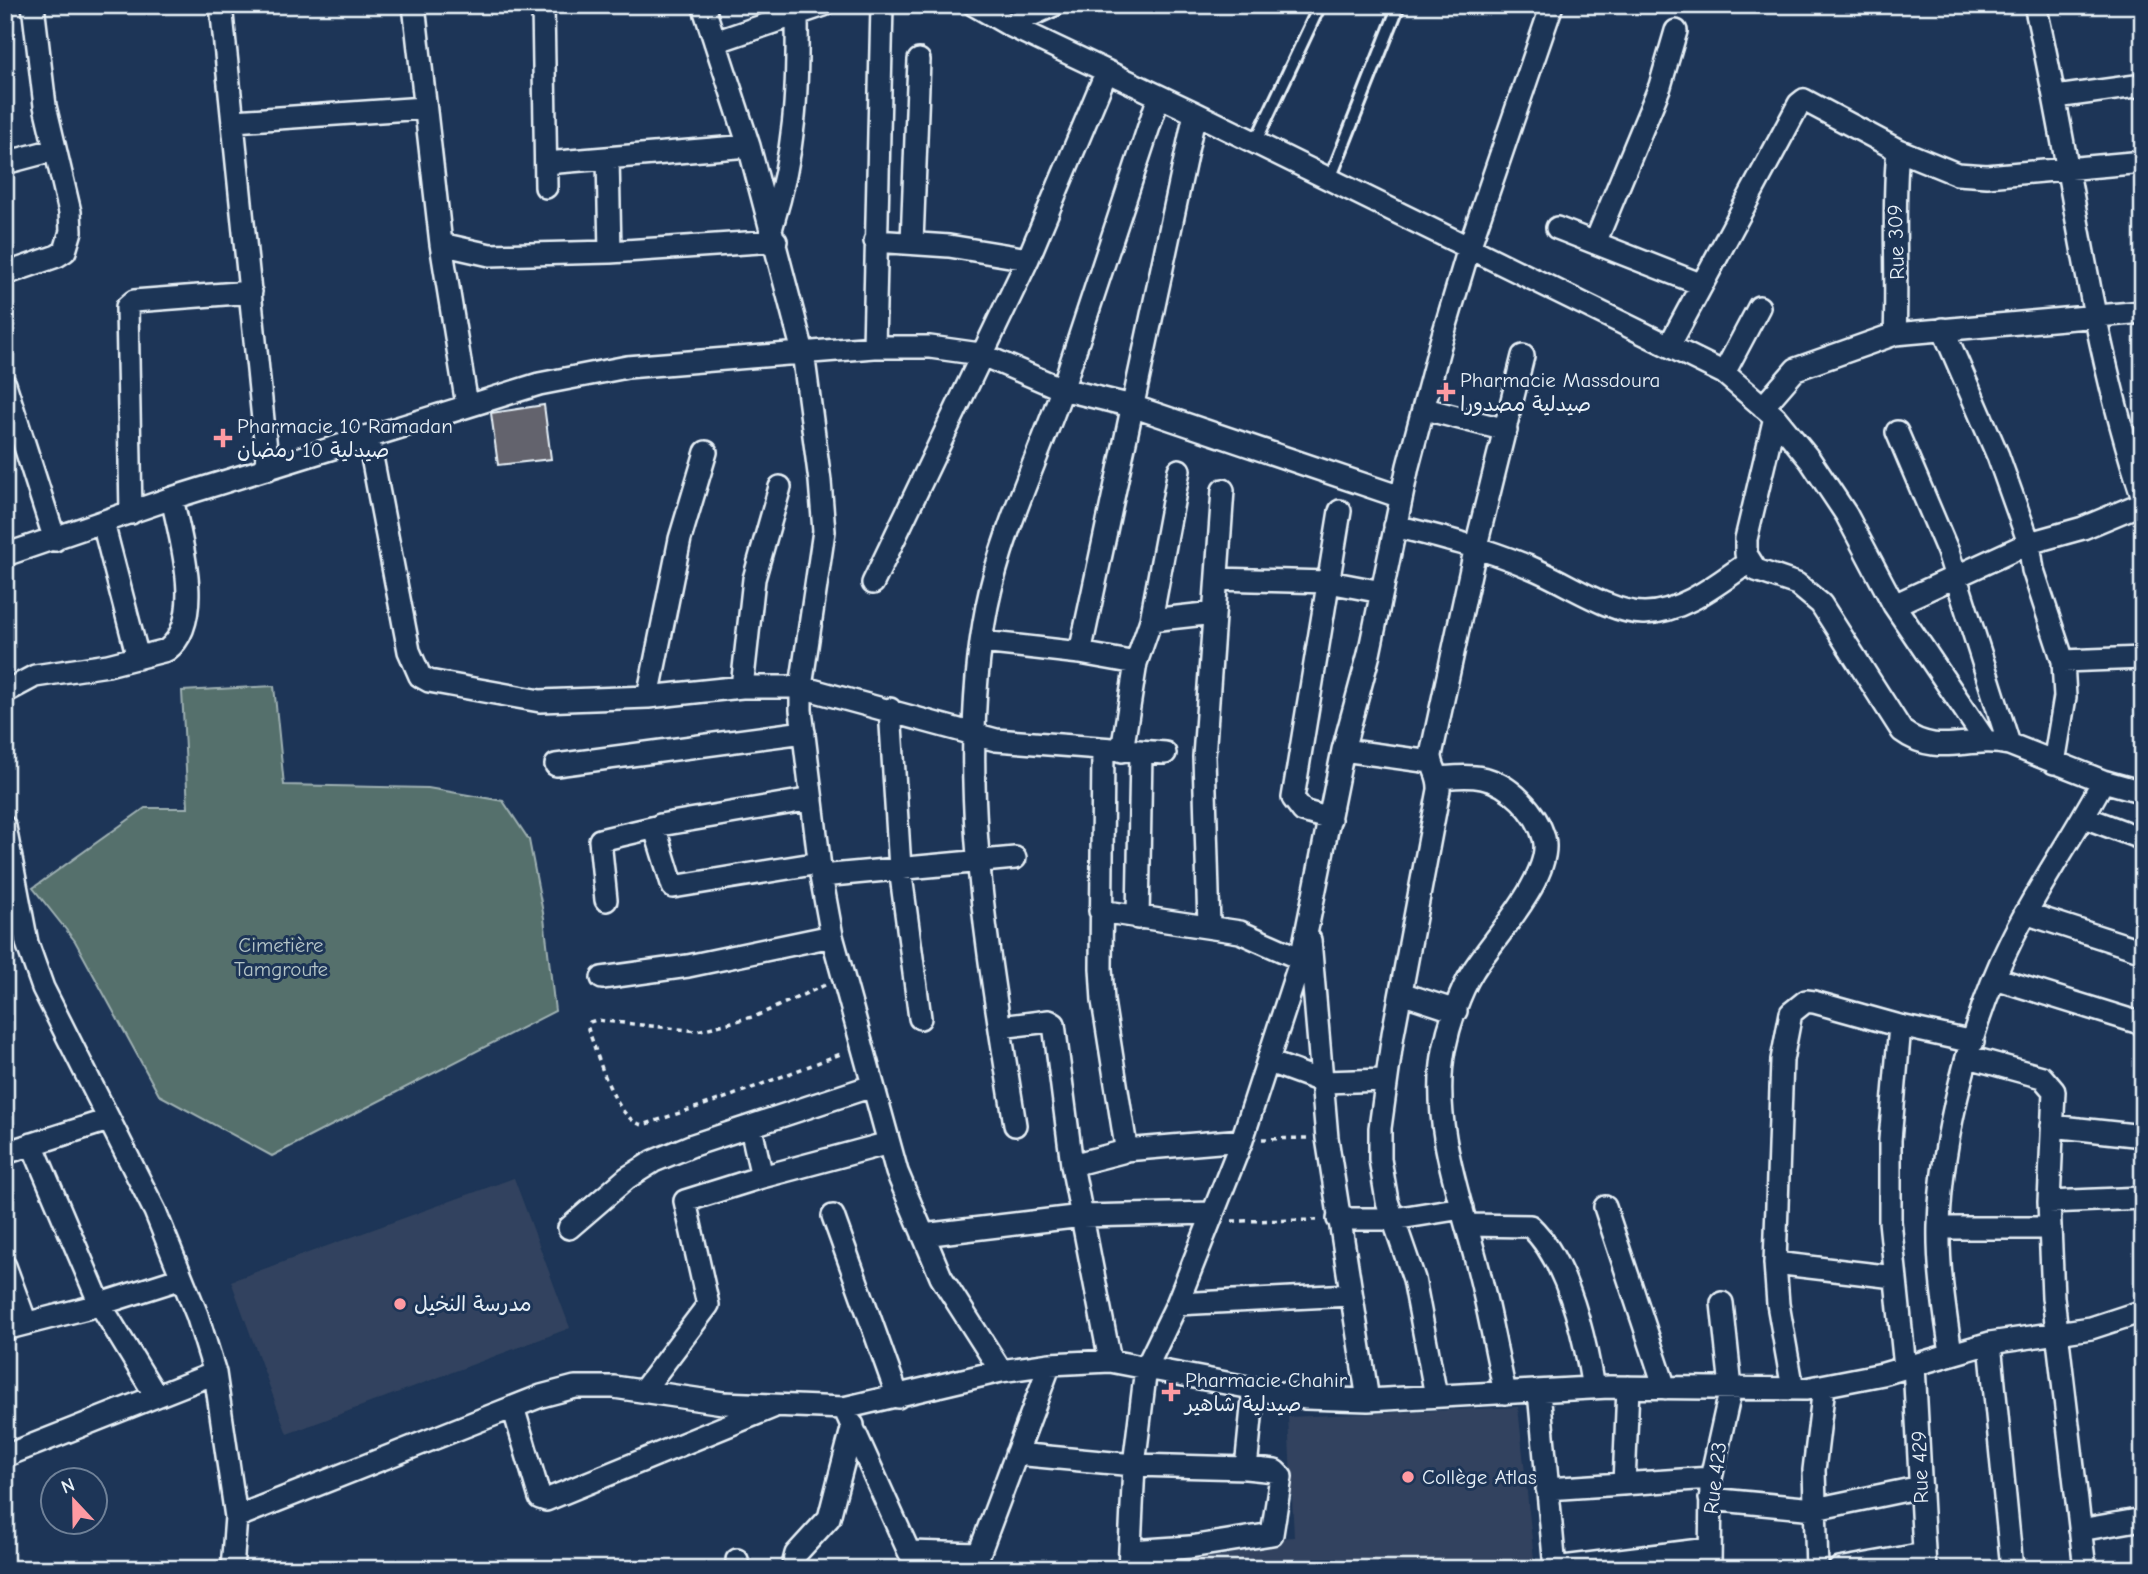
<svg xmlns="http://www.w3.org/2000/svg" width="2148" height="1574" font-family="'Comic Neue','Playpen Sans Arabic',sans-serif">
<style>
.built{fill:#32435e}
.green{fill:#546f6c;stroke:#9eb0b2;stroke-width:2}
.building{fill:#64646d;stroke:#e8f1f8;stroke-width:2}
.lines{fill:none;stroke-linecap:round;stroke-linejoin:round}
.lane-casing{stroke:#e8f1f8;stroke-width:16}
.street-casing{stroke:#e8f1f8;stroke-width:26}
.path{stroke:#e8f1f8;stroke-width:3.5;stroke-dasharray:5 5;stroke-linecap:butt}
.lane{stroke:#1d3557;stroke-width:10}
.street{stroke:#1d3557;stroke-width:21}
.poi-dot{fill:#ff9aa2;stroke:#1d3557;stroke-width:2.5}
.labels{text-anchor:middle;stroke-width:6;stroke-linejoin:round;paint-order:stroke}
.street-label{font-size:21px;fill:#e8f1f8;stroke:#1d3557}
.poi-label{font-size:21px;fill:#e8f1f8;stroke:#1d3557;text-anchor:start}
.park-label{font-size:21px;fill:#b4c4c7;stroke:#1d3557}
</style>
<rect width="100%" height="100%" fill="#1d3557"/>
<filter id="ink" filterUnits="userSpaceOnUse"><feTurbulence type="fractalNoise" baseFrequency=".0143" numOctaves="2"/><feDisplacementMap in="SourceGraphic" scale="14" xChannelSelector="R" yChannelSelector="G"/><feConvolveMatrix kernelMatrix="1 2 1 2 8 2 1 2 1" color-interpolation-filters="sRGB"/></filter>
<g filter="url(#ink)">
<!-- built -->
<path class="built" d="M514 1178 570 1328 287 1434 231 1281Z
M1518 1407 1535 1569H1148L1146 1549 1294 1537 1288 1417Z"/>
<!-- green -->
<path class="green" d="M274 686 284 785 428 788 503 801 529 840 544 918 555 1011 272 1156 159 1095 75 941 33 888 145 808H188L182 691Z"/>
<!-- building -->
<path class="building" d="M544 405 551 459 498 465 491 413Z"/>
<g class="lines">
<!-- lane casing -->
<g class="lane-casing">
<path id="lane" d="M1255 143 1320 5
M1330 179 1399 5"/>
</g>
<!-- street casing -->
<g class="street-casing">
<path id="street" d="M221 5 268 469
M414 5 441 244 467 405
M543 5 546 187
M703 5 749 146 803 352 820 481 824 531 801 687V710L821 876 832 936 897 1172 941 1277 1001 1371
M974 5 1009 25 1195 113 1724 373 1775 417 1810 460 1846 514 1894 605 1985 740
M2035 5C2073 169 2089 339 2143 498
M1009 25 1054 5
M715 42 824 5
M2056 97 2143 85
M234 121 424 108
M608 158 610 252
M5 163 54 150
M546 163 749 146
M772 226C795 151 798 94 797 16
M1557 228 1700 284
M875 241 949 246 1028 259
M912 242 919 60
M1595 243 1660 86 1676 31
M441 244 490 255 610 252 776 241
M5 274 57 256 65 251 71 231 70 212 45 106 33 5
M1943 329 1998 456 2029 543 2033 570 2063 661 2065 697 2054 763
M1895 334C1898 272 1892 212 1898 150
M1669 346 1799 104 1804 100 1898 150 1957 174 1987 176 2143 162
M874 347 882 5
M1724 373 1759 307
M5 384 55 540
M1763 407 1796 369 1895 334 2143 312
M1425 409 1506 430
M1775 417 1746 539V554L1756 570 1797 584 1821 604 1902 731C1938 758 1969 735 2009 744
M1897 432 1948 552 2009 744 2103 781 2143 792
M368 436 409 651 420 676 429 681 540 701 648 697 742 687H801L996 740 1165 753
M131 513 127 307 134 301 251 292
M103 523 138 658
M1395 526C1440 537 1484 548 1527 566 1562 579 1609 614 1645 613 1684 612 1718 583 1749 562
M5 555 172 498 539 384 627 367 874 347H930L980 354 1062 389 1132 406 1401 497
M1217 579 1329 582 1382 592
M873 583 1028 259 1106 73
M1894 605 2029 543 2083 528 2143 503
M1151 620 1214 613
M982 642 1080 653 1136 663 1122 751
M1080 653 1195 113
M2063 661 2143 658
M1136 663 1151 620 1179 470
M742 687 754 579 780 487
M5 692 35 676 108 665 167 650C206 620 180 538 172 498
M648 697 680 539 706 452
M890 709 900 868 920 1018
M1343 750 1431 762
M556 765 804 732
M1439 778C1453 777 1468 775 1482 778 1509 783 1537 812 1544 838 1554 875 1492 940 1473 971 1459 993 1449 1025 1444 1050 1431 1122 1459 1195 1477 1264 1488 1306 1496 1350 1505 1393
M812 799 660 825 655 829 673 887 819 863
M2084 817 2143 839
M1330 819 1303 811 1293 798 1340 511
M5 827 27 943 43 988 155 1211 197 1315 215 1373 236 1517 232 1569
M821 876 1015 858
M606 900 600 840 656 827
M1100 911 1240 932 1301 959
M2025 913 2143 951
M1138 918 1141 753
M1209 927 1204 757 1223 490
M1310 940 1327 1138 1368 1400
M602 978 688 966 832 936
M1994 978 2143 1024
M1401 993 1456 1011
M1900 1026 1890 1140V1221L1905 1368
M1000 1027 1049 1021 1054 1024 1072 1165 1110 1361
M1969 1057 2042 1077 2054 1091 2049 1202 2053 1297 2085 1569
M1269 1062 1324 1082 1385 1080
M1015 1125C989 956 954 776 987 606 1002 531 1037 461 1062 390 1095 292 1126 194 1159 96
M2052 1126 2143 1136
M32 1144 100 1304 156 1396
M1125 1150 1242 1140
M5 1153 108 1120
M1072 1165 1122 1152 1126 1147 1103 1001 1101 968 1103 750
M762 1177 889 1143
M2049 1202 2143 1198
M1605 1207 1665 1388
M833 1216 898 1397
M1338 1219H1394L1462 1208
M1467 1225 1530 1226C1568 1262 1585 1339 1593 1388
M569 1228 627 1178 654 1161 693 1145 872 1086
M1939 1228H2049
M923 1235 1082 1216 1213 1213
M1775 1263 1894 1277
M5 1266 26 1323
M1177 1304 1350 1295
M5 1329 91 1307 182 1278
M1990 1343 2012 1569
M1951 1353C1945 1311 1938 1269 1939 1226 1941 1139 1971 1021 2010 943 2037 887 2074 836 2103 781
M1914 1365 1925 1569
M1793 1389 1778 1304 1775 1263 1782 1060 1791 1013 1806 1001 1814 1002 1900 1026 1973 1042
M643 1391 708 1305 685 1201 762 1177 751 1128
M1539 1391 1555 1569
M1436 1396 1414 1279 1387 1201 1380 1159V1128L1393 1034 1439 790C1440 774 1431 768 1431 755L1476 546 1523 356
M513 1407 540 1498 546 1500 773 1407
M844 1408 909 1552 979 1554
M1016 1454 1134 1465 1246 1468 1275 1471 1281 1477 1272 1534 1190 1547 1131 1551
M5 1456 215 1373
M1246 1468 1254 1388
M1624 1484 1628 1387
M1547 1489 1711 1478
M1710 1499 1815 1509 1921 1487
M236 1517 541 1396 575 1387H614L723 1403 844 1408 1001 1371 1050 1364 1110 1361 1305 1398 1368 1400 1609 1387 1806 1389 1883 1374 1990 1343 2091 1328 2143 1311
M2080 1530 2143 1519
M737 1560V1569
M1555 1568 1708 1549
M792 1569 796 1554 829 1518 853 1425
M977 1569 979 1554 1050 1364
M1129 1569 1134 1465 1146 1368 1177 1304 1242 1140 1301 959 1343 750 1369 654 1408 466 1440 345 1469 248 1552 5
M1710 1569 1711 1478 1731 1388 1722 1303
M1817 1569 1814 1470 1824 1387
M1839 1569 1924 1554"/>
</g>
<!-- path -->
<path class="path" d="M825 985 756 1016 697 1031 596 1020 590 1022 588 1029C598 1054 614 1120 643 1125L731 1096 843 1053
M1262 1139 1307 1138
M1232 1221 1319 1220"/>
<!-- lane -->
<use href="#lane" class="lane"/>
<!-- street -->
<use href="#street" class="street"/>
</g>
</g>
<!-- markers -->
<g class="poi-dot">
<path d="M1442.5 381.5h7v7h7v7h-7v7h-7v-7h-7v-7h7z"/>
<path d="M219.5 427.5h7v7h7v7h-7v7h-7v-7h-7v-7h7z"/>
<circle cx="400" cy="1304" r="7"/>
<path d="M1167.5 1381.5h7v7h7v7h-7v7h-7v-7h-7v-7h7z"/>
<circle cx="1408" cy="1477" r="7"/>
</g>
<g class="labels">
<!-- street labels -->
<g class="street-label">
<text transform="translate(1896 242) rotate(-92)" y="7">Rue 309</text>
<text transform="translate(1920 1467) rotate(-92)" y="7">Rue 429</text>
<text transform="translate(1715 1478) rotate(-83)" y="7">Rue 423</text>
</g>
<!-- poi labels -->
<g class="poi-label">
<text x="1460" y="387">Pharmacie Massdoura<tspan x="1460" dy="24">صيدلية مصدورا</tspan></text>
<text x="237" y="433">Pharmacie 10 Ramadan<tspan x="237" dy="24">صيدلية 10 رمضان</tspan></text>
<text x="414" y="1311">مدرسة النخيل</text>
<text x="1185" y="1387">Pharmacie Chahir<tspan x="1185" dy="24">صيدلية شاهير</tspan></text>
<text x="1422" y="1484">Collège Atlas</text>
</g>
<!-- park labels -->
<g class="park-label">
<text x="281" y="952">Cimetière<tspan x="281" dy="24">Tamgroute</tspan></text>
</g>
</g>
<!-- margin -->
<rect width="2148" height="1574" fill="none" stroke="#1d3557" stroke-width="28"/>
<rect x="14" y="14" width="2120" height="1546" fill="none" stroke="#e8f1f8" stroke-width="2.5" filter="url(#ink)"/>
<!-- north arrow -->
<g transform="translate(74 1501) rotate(338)"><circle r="33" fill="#1d3557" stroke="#6e8097" stroke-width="2"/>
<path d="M0-5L12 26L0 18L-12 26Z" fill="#ff9aa2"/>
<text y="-10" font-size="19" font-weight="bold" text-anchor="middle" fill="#e8f1f8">N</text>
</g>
</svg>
